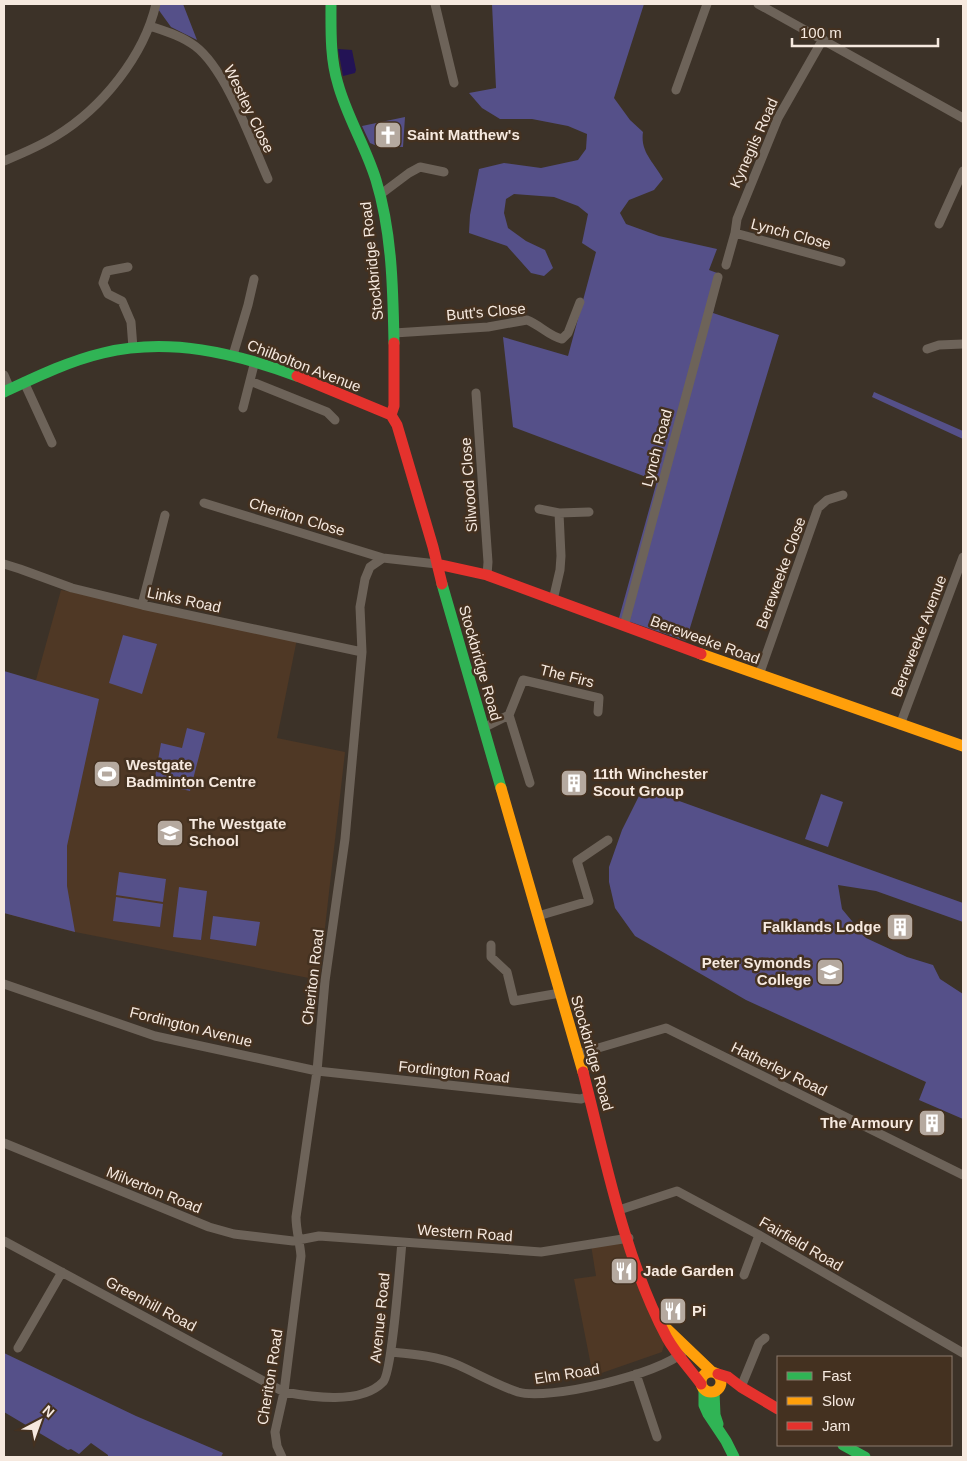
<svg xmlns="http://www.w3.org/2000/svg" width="967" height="1461" font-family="Arial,sans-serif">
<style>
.built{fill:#4f3825}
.green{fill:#555089}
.water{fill:#231355}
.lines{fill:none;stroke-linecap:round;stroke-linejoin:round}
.street{stroke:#6d6359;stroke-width:9}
.fast{stroke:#30b455;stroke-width:11}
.slow{stroke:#ff9f0a;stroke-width:11}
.jam{stroke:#e5322d;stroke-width:11}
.labels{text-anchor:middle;stroke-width:5;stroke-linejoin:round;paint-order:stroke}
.street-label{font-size:15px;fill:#f6e9df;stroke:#443120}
.poi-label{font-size:15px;font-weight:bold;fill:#f6e9df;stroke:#443120;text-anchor:start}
</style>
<rect width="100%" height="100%" fill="#3c3228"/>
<!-- built -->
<path class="built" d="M61 590 297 639 277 738 345 752 319 980 70 931 4 913V709L12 699 36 680Z
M624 1241 664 1345 662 1352 593 1376 574 1279 596 1276 591 1245Z"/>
<!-- green -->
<path class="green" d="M159 4H183L197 40 171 27 158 9Z
M492 4H644L614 98 630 120 643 132C640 152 654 162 663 179L654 190 629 200 620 213 626 224 659 236 717 249 709 270 720 274 713 313 779 335 686 641 619 618 657 481 513 427 503 337 568 356 596 252 582 243 588 214 578 206 554 197 514 194 506 199 504 213 508 228 526 241 545 250 553 268 544 276 531 273 507 246 469 233 470 215 479 169 504 163 541 168 578 160 586 149 587 134 568 126 532 119H500L482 108 469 93 496 88Z
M405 117 403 147 377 146 370 143 362 126Z
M874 392 963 431V439L872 397Z
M123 635 157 644 142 694 109 683Z
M4 671 99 699 67 846V886L75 932 4 913Z
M187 728 205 733 190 791 154 783 161 743 182 748Z
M643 788 963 903V922L876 891 838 885 842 909 866 938 907 957 933 965 940 979 963 994V1119L919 1100 926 1082 746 1000 635 936 615 908 609 882V867L622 830Z
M821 794 843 802 828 847 805 839Z
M119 872 166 879 163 902 116 895Z
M179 887 207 891 201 940 173 937Z
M116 897 163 904 160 927 113 921Z
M213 916 260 922 256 946 210 939Z
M4 1353 136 1416 223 1453 221 1457H108V1455L91 1443 79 1454 71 1449 68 1450 4 1412Z"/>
<!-- water -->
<path class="water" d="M338 49 352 50 356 70 355 73 343 76Z"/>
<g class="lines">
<!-- street -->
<path class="street" d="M435 4 454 83
M758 4 963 118
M150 26C165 31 182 36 195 46 226 69 252 143 268 179
M676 90 707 4
M4 161C21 154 40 146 56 136 102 108 144 56 156 4
M381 194 409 173 420 167 444 172
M939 224 963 171
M735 233 841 262
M726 265 735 233 737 219 778 118 823 39
M128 267 107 271 103 283 108 294 122 301 131 322 133 348
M394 333 488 327 527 320C540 325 549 336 562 339L568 333 580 302
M927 349 939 345 963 344
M233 355 248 305 254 279
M4 375 10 389
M250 381 327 412 335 420
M24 382 52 443
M476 393 488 562 487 575
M243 408 255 361
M204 503 383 558
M539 509 559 513 561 556 560 570 553 600
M559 513 589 512
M4 564 20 569 72 588 142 605 362 652
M142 605 165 515
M624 626 718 277
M759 675 818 508 827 500 843 495
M509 715 530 783
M900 725 963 557
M483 728 509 715 523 680 599 698 598 712
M538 916 589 901 577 861 608 840
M491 945V957L507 972 514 1001 560 993
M4 984 155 1036 317 1071 532 1094 581 1099 589 1096
M578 1054 666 1028 963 1175
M4 1143 209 1227 234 1234 293 1241 319 1236 541 1252 629 1238
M619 1210 677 1191 759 1235 963 1353
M4 1241 284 1392C311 1397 361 1405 383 1382 392 1373 400 1262 402 1242
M744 1275 759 1235
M18 1348 62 1272
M391 1352C413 1354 438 1356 458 1365 478 1374 497 1385 518 1392 548 1401 661 1374 683 1352
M636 1374 657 1437
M741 1387 759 1343 765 1338
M282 1457 277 1446 275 1432 284 1392 301 1256C300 1243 296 1230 296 1217L317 1071 325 981 345 839 362 652 360 607 365 579 370 567 383 558 437 564"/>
<!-- fast -->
<path class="fast" d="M331 4C331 30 330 58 338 84 347 117 366 147 376 180 392 232 393 289 394 343
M4 392C36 377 69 361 103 353 169 337 235 353 297 376
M442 584 501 788
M704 1390V1405L708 1414 726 1441 734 1457
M714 1392 715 1415 718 1424
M843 1445 865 1457"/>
<!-- slow -->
<path class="slow" d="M701 654 963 746
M501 788 583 1072
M666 1328 712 1372
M701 1382a10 10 0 1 1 20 0a10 10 0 1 1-20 0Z"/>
<!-- jam -->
<path class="jam" d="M394 343V406L391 415 397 425 433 547 442 584
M297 376 391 415
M437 564 487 575 701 654
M583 1072C606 1161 624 1257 667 1338 676 1354 690 1369 701 1384
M718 1374 728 1377 741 1387 778 1409"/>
</g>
<!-- icons -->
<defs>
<g id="church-square" transform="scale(1.4375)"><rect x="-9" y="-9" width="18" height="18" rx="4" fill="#b5a99f" stroke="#443120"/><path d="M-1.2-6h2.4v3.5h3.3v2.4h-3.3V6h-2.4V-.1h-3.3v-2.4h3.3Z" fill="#fff"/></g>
<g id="stadium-square" transform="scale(1.4375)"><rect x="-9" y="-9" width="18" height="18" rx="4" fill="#b5a99f" stroke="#443120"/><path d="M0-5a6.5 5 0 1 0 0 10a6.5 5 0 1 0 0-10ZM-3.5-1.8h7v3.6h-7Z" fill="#fff"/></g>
<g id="building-square" transform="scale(1.4375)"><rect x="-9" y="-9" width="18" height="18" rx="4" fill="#b5a99f" stroke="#443120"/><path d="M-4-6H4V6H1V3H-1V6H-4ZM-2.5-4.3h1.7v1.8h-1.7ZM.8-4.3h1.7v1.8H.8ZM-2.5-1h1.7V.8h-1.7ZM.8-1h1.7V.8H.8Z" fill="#fff"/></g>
<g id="school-square" transform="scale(1.4375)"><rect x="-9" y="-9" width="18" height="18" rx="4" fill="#b5a99f" stroke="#443120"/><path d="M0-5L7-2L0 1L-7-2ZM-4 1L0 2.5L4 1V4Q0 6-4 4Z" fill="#fff"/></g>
<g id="university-square" transform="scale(1.4375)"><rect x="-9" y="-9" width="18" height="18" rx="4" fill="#b5a99f" stroke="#443120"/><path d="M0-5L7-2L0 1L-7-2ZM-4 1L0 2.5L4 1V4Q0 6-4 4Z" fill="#fff"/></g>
<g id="restaurant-square" transform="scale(1.4375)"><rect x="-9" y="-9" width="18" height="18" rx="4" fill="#b5a99f" stroke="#443120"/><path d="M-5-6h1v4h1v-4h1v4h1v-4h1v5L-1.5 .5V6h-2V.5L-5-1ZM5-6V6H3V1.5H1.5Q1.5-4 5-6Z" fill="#fff"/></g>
</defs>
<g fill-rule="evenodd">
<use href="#church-square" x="388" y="135"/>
<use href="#stadium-square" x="107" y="774"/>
<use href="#building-square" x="574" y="783"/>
<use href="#school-square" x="170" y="833"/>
<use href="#building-square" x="900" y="927"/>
<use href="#university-square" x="830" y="972"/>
<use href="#building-square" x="932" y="1123"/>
<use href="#restaurant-square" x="624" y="1271"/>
<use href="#restaurant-square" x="673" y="1311"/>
</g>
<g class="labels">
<!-- street labels -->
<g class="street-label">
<text transform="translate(249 109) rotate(64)" y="5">Westley Close</text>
<text transform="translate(754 143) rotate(-66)" y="5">Kynegils Road</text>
<text transform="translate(791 234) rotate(15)" y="5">Lynch Close</text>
<text transform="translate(372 261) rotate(-96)" y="5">Stockbridge Road</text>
<text transform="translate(486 312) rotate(-5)" y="5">Butt's Close</text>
<text transform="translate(304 366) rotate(21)" y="5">Chilbolton Avenue</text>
<text transform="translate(657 448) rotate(-75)" y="5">Lynch Road</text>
<text transform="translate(469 485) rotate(-94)" y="5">Silwood Close</text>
<text transform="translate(297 517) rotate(17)" y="5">Cheriton Close</text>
<text transform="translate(781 573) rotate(-70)" y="5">Bereweeke Close</text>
<text transform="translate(184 600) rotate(12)" y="5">Links Road</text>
<text transform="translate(919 636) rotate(-69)" y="5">Bereweeke Avenue</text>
<text transform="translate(705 640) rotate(20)" y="5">Bereweeke Road</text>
<text transform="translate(480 663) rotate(74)" y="5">Stockbridge Road</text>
<text transform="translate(567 676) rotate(14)" y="5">The Firs</text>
<text transform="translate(313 977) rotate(-83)" y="5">Cheriton Road</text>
<text transform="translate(191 1027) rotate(14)" y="5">Fordington Avenue</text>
<text transform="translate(592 1053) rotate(74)" y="5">Stockbridge Road</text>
<text transform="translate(779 1069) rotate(26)" y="5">Hatherley Road</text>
<text transform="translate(454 1072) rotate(6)" y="5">Fordington Road</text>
<text transform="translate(154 1190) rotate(22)" y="5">Milverton Road</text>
<text transform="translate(465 1233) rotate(4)" y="5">Western Road</text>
<text transform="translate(801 1244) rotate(30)" y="5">Fairfield Road</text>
<text transform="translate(151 1304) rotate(28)" y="5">Greenhill Road</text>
<text transform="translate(380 1318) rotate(-84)" y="5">Avenue Road</text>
<text transform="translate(567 1374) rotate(-9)" y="5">Elm Road</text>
<text transform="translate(270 1377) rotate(-81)" y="5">Cheriton Road</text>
</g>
<!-- poi labels -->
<g class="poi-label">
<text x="407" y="140">Saint Matthew's</text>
<text x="126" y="770">Westgate<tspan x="126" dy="17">Badminton Centre</tspan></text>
<text x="593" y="779">11th Winchester<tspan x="593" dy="17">Scout Group</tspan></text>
<text x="189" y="829">The Westgate<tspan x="189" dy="17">School</tspan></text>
<text x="881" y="932" text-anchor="end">Falklands Lodge</text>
<text x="811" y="968" text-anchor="end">Peter Symonds<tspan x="811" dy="17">College</tspan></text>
<text x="913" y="1128" text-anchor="end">The Armoury</text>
<text x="643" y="1276">Jade Garden</text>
<text x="692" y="1316">Pi</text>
</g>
</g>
<!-- border -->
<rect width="967" height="1461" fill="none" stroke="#f6e9df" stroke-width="10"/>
<!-- legend -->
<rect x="777" y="1356" width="175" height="90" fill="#443120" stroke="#8b7b6c"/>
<rect x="787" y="1372" width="25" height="8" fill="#30b455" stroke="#8b7b6c"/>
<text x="822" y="1381" font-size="15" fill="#f6e9df">Fast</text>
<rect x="787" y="1397" width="25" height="8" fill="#ff9f0a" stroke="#8b7b6c"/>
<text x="822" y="1406" font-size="15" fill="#f6e9df">Slow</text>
<rect x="787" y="1422" width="25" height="8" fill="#e5322d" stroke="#8b7b6c"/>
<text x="822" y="1431" font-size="15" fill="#f6e9df">Jam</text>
<!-- north arrow -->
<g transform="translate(40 1421) rotate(41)" stroke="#443120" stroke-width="4" paint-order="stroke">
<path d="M0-4L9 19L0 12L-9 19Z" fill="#f6e9df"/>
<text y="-8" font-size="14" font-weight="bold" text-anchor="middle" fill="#f6e9df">N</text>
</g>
<!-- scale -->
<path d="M792 38v8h146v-8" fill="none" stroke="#f6e9df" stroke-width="2.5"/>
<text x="800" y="38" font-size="15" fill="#f6e9df" stroke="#443120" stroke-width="4" paint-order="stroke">100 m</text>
</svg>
